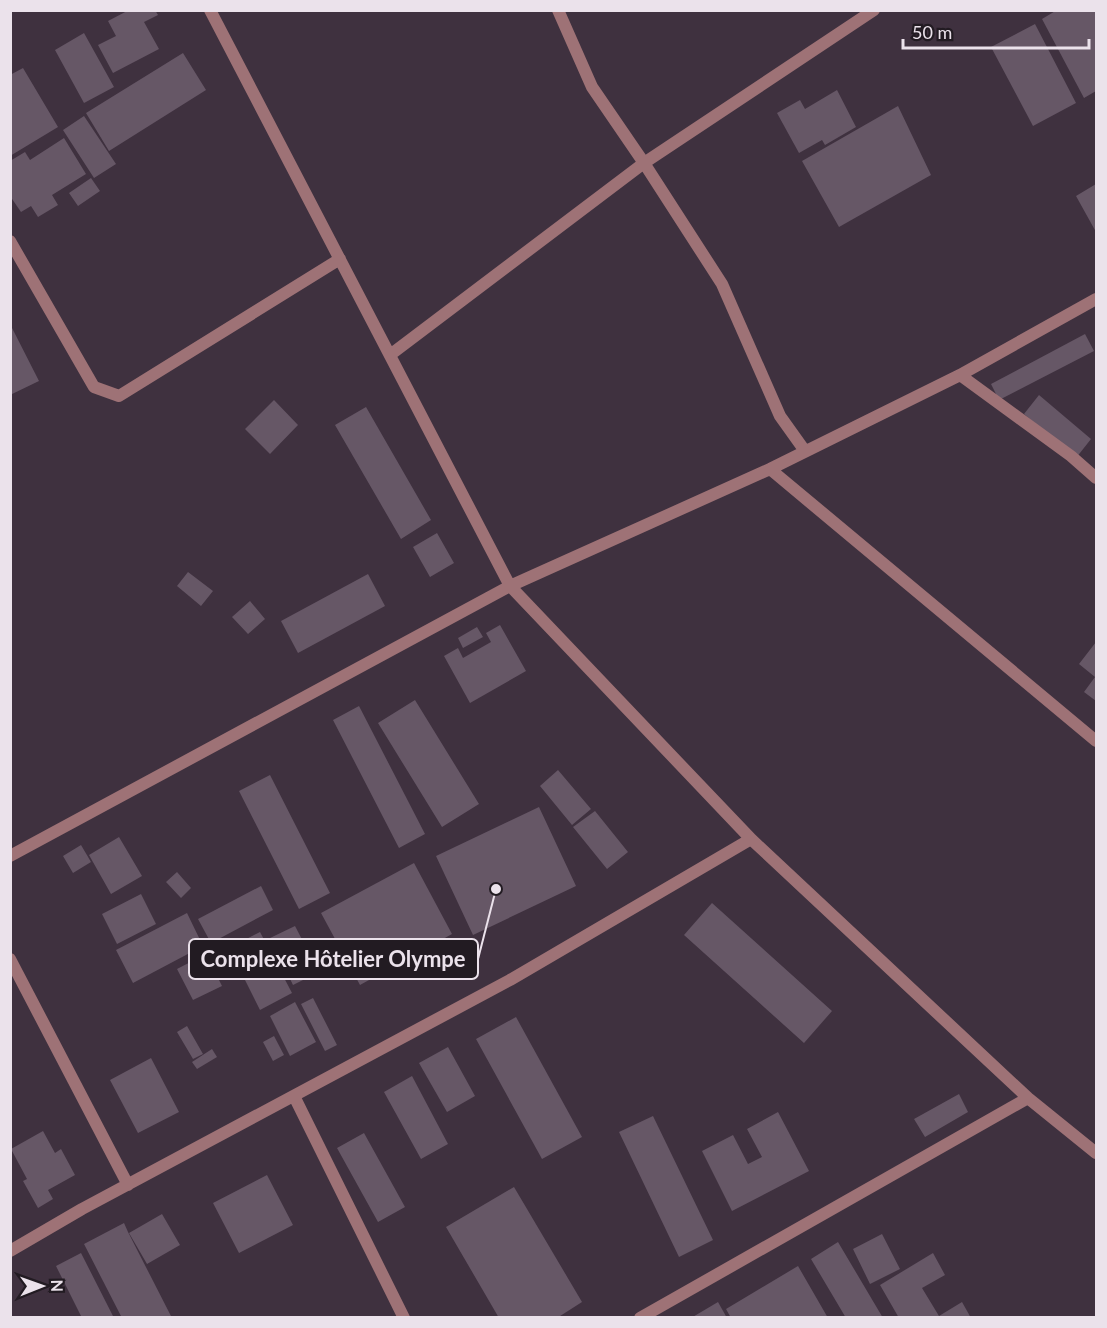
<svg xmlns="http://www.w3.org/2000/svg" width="1107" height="1328" font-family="Lato,sans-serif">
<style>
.building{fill:#665766}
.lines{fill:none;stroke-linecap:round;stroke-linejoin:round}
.street{stroke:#9e7276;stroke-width:12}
.leader{fill:none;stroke:#ebe2eb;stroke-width:2}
.callout-dot{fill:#ebe2eb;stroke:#221b22;stroke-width:2}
.callout{fill:#221b22;stroke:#ebe2eb;stroke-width:2}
.callout-label{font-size:22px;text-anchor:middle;font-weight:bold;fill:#ebe2eb}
</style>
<rect width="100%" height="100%" fill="#3f313f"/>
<!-- building -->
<path class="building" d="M129 10H155L158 15 144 22 159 49 113 73 98 45 116 36 108 21Z
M1057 10H1094L1096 14V91L1084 98 1042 19Z
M1035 24 1076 103 1033 126 991 47Z
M84 33 114 87 84 103 55 50Z
M183 53 206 90 109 151 86 113Z
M23 68 58 127 10 156V75Z
M837 90 856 127 825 145 822 140 799 153 777 113 800 100 805 109Z
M898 106 931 175 839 227 802 161Z
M84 116 116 164 94 178 63 130Z
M64 138 86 174 52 195 58 205 38 217 31 206 21 212 10 196V161L25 152 30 160Z
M91 178 100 191 78 206 69 193Z
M1096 184V232L1076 196Z
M10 324 39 381 10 395Z
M1085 334 1094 351 999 400 991 384Z
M1039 395 1091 439 1076 458 1024 414Z
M274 400 298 425 270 454 245 429Z
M366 407 431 520 401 539 335 425Z
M437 533 454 563 430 577 413 547Z
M188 572 213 591 201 606 177 586Z
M368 574 385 606 298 653 281 621Z
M250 601 265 619 248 634 232 617Z
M500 625 526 671 470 703 444 656 458 648 463 658 491 642 486 633Z
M477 627 483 637 463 648 458 638Z
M1096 642V701L1084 692 1095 677 1079 664Z
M415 700 479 804 442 827 378 723Z
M359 706 425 834 399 848 333 720Z
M558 770 591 809 572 825 540 786Z
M270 775 330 893 299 909 239 791Z
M539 807 576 886 473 935 436 856Z
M595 811 628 852 607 869 573 827Z
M119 837 142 876 111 894 89 855Z
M81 845 91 862 73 873 63 856Z
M414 863 452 934 360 985 321 913Z
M177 872 191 888 181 898 166 882Z
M261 886 273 910 211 943 198 919Z
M141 894 156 924 117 944 102 914Z
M712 903 832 1011 804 1043 684 935Z
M187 913 203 946 133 983 116 950Z
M295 926 319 972 293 985 270 938Z
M260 932 292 993 260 1010 229 948Z
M206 954 222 986 193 1000 177 969Z
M313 998 337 1045 325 1051 301 1004Z
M295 1002 316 1042 290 1056 270 1016Z
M516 1017 582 1137 542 1159 476 1039Z
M187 1026 203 1054 193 1059 177 1032Z
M274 1036 284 1055 273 1061 263 1042Z
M448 1047 475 1096 447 1112 419 1063Z
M212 1049 217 1057 197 1069 192 1062Z
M151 1058 179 1112 138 1133 110 1080Z
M412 1076 448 1144 421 1159 384 1092Z
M959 1094 968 1112 925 1137 914 1119Z
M778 1112 809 1171 732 1211 702 1151 733 1135 748 1164 762 1157 747 1129Z
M653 1116 713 1240 679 1257 619 1132Z
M43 1131 55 1153 61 1149 75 1175 48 1190 53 1199 38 1208 23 1181 27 1179 11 1149Z
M364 1133 405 1207 378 1222 337 1148Z
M267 1175 293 1225 239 1253 213 1203Z
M514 1187 582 1302 557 1318H499L446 1227Z
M162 1214 180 1245 147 1264 129 1233Z
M124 1223 128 1232 172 1318H122L84 1244Z
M882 1234 900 1269 870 1284 853 1249Z
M838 1242 883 1318H846L811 1259Z
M81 1253 114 1318H82L56 1266Z
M933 1253 945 1275 922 1288 939 1316 962 1302 971 1318H899L880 1285Z
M798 1266 828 1318H731L726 1309Z
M718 1302 727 1318H691Z"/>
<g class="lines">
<!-- street -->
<path class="street" d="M210 10 510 586 751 839 1028 1098 1096 1153
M558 10 592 87 644 163 722 284 780 416 805 451
M10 241 94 387 119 396 340 259
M390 355 644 163 874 10
M960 375 1071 456 1096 478
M770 469 1096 741
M10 856 510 586 770 469 960 375 1096 299
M10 959 128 1185
M294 1096 404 1318
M10 1251 82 1209 510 980 751 839
M640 1318 1028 1098"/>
</g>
<!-- callouts -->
<path class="leader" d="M496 889L478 959"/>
<circle class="callout-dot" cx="496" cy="889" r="6"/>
<rect class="callout" x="189" y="939" width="289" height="40" rx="6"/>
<g class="callout-label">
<text x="333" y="967">Complexe Hôtelier Olympe</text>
</g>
<!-- border -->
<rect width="1107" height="1328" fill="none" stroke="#ebe2eb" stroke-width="24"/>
<!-- north arrow -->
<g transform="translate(42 1286) rotate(89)" stroke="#221b22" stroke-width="4.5" paint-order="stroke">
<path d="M0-4.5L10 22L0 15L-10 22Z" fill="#ebe2eb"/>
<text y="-9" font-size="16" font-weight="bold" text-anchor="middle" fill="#ebe2eb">N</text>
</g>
<!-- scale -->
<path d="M903 39v9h186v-9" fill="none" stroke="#ebe2eb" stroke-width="3"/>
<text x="912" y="39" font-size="18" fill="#ebe2eb" stroke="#221b22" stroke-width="4.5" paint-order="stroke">50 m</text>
</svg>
